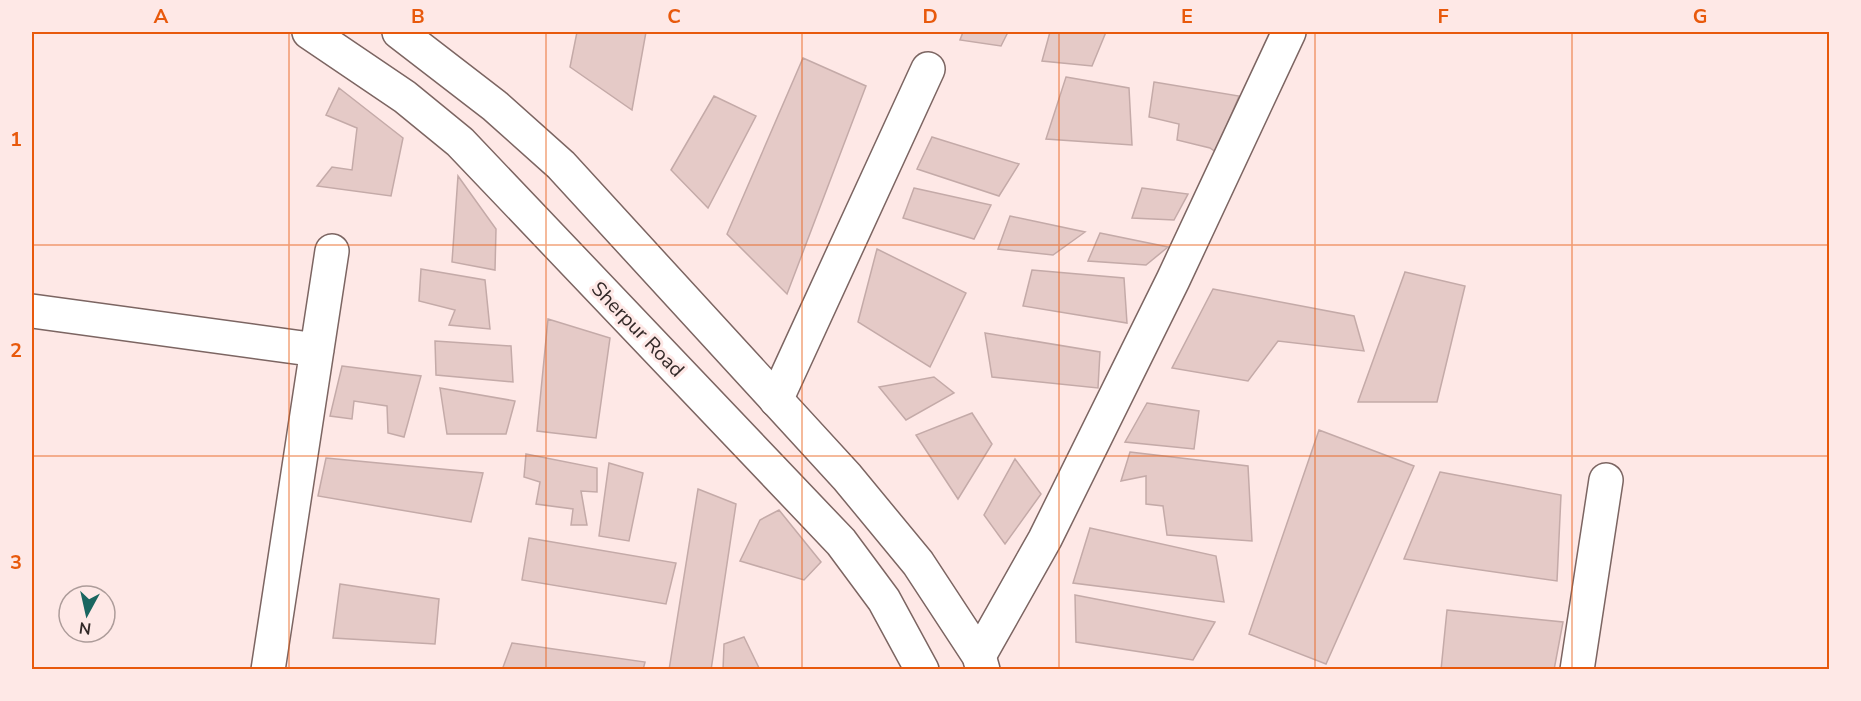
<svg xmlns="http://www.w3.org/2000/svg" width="1861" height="701" font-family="'Nunito Sans',sans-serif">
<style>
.building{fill:#e5cac7;stroke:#c4aaa8;stroke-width:1.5}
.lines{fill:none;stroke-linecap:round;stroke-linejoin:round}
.minor-casing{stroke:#7c6562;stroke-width:36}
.tertiary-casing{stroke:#7c6562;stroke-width:36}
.minor{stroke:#fff;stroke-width:33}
.tertiary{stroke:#fff;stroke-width:33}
.grid{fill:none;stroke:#e8590c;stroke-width:1.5;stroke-opacity:0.55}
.labels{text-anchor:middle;stroke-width:6;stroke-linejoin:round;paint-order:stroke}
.street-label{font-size:20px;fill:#332928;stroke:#fee8e6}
.neatline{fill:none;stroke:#e8590c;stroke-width:2}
.grid-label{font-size:20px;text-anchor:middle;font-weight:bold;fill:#e8590c}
</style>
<rect width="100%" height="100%" fill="#fee8e6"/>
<!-- building -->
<path class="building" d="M577 32H646L632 110 570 67Z
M963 32H1008L1001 46 960 40Z
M1050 32H1106L1092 66 1042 61Z
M803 58 866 86 787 294 727 234Z
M1066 77 1129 88 1132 145 1046 139Z
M1154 82 1239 96 1216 152 1210 148 1177 140 1179 124 1149 117Z
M339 88 403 138 391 196 317 186 332 167 352 170 357 128 326 115Z
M714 96 756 116 708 208 671 170Z
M932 137 1019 164 999 196 917 169Z
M458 176 496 229 495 270 452 262Z
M914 188 991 205 974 239 903 218Z
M1142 188 1188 194 1174 220 1132 218Z
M1010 216 1085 232 1053 255 998 249Z
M1100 233 1168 247 1146 265 1088 261Z
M877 249 966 293 930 367 858 322Z
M421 269 485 280 490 329 449 325 455 310 419 301Z
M1032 270 1124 278 1127 323 1023 306Z
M1405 272 1465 286 1437 402H1358Z
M1213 289 1354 316 1364 351 1278 341 1248 381 1172 368Z
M548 319 610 338 596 438 537 431Z
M985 333 1100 352 1098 388 992 377Z
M435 341 511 346 513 382 436 375Z
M342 366 421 376 404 437 388 433 387 406 354 401 352 419 330 416Z
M934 377 954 393 906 420 879 387Z
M440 388 515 401 506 434H447Z
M1147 403 1199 411 1194 449 1125 442Z
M972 413 992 444 958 499 916 435Z
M1319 430 1414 466 1326 664 1249 634Z
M1130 452 1248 466 1252 541 1167 535 1163 506 1146 504V476L1121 481Z
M526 454 597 468V492L581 491 587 525H571L573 509 536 504 540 482 524 477Z
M326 458 483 473 471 522 318 496Z
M1015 459 1041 494 1005 544 984 515Z
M609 463 643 473 629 541 599 536Z
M1440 472 1561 495 1557 581 1404 559Z
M698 489 736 504 711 670H669Z
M779 510 821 562 804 580 740 561 760 520Z
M1090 528 1216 556 1224 602 1073 583Z
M529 538 676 563 666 604 522 580Z
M340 584 439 599 435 644 333 638Z
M1075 595 1215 622 1193 660 1076 642Z
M1447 610 1563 622 1554 670H1441Z
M744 637 760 670H723L724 644Z
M512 643 645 662 643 670H502Z"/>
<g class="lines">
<!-- minor casing -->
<g class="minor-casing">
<path id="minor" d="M32 311 317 350
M776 400 928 69
M979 656 1045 539 1173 280 1289 32
M268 670 332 251
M1577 670 1606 480"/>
</g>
<!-- tertiary casing -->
<g class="tertiary-casing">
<path id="tertiary" d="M309 32 405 97 460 142 841 542 884 600 922 670
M399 32 495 106 561 165 847 477 918 563 979 656 983 670"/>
</g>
<!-- minor -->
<use href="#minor" class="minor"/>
<!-- tertiary -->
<use href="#tertiary" class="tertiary"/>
</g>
<!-- grid -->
<path class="grid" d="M289 32V670M546 32V670M802 32V670M1059 32V670M1315 32V670M1572 32V670M32 245H1830M32 456H1830"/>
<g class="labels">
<!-- street labels -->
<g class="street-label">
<text transform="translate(638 329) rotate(46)" y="7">Sherpur Road</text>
</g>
</g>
<!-- border -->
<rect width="1861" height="701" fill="none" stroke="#fee8e6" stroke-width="66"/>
<!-- north arrow -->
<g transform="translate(87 614) rotate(188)"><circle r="28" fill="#fee8e6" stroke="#ad9c9a" stroke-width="1.5"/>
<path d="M0-4.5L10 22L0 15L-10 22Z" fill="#1a6660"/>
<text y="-9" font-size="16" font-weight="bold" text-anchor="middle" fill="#332928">N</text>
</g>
<rect x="33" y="33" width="1795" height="635" class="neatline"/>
<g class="grid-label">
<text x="161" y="23">A</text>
<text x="418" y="23">B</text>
<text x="674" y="23">C</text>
<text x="930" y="23">D</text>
<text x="1187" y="23">E</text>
<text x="1443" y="23">F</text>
<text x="1700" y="23">G</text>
<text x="16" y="146">1</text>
<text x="16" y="357">2</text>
<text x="16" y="569">3</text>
</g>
</svg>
